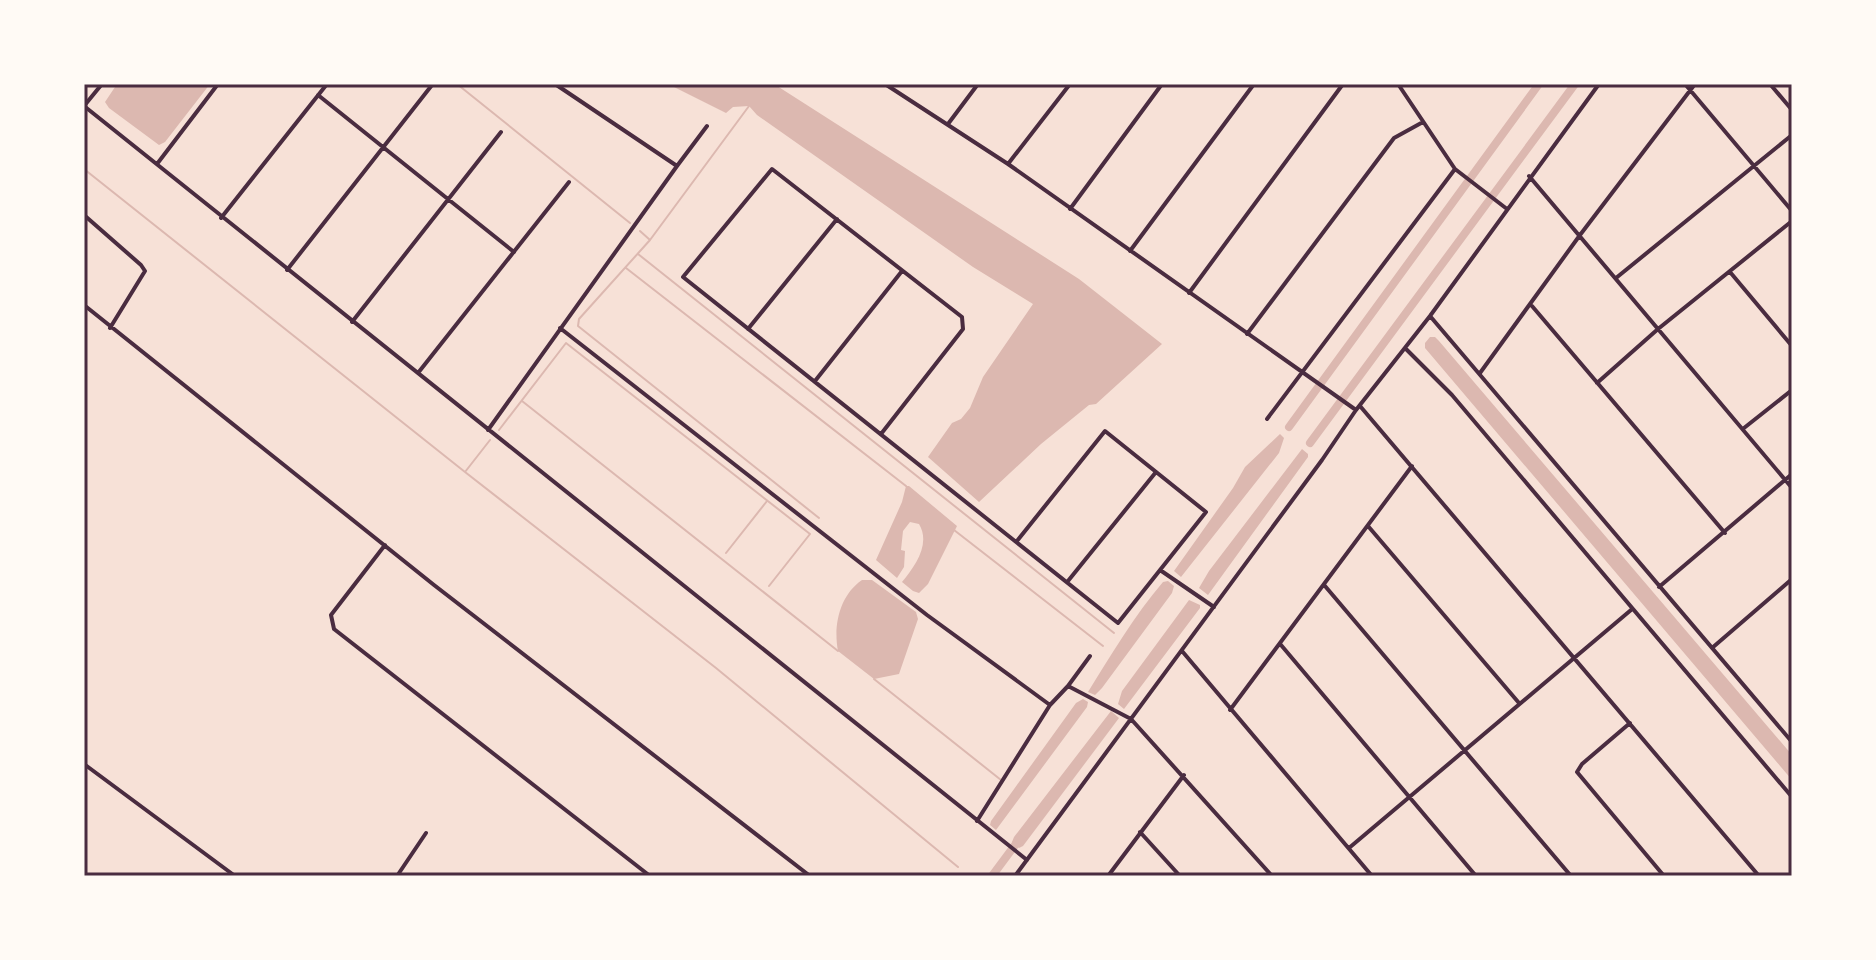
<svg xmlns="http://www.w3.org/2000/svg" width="1876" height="960" font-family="'Fira Sans Condensed',sans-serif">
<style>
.water{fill:#dcb8b0}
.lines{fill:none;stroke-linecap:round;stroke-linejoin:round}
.stream{stroke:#dcb8b0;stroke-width:2}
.canal{stroke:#dcb8b0;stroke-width:8}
.minor{stroke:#4a2c40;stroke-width:4}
.neatline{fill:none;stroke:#4a2c40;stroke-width:3}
</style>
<rect width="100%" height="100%" fill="#f7e1d7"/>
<!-- water -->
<path class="water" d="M117 84H210L165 142 159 145 109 108 105 102Z
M668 84H774L1079 279 1162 344 1096 404 1089 405 1041 444 979 502 928 457 952 423 961 419 970 408 983 377 1033 304 973 267 757 115 749 106 733 107 726 113Z
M1430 337H1435L1439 341 1792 755V780L1425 348V343Z
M1280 434 1284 438 1279 453 1181 577 1174 571 1233 488 1245 467Z
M1302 449 1308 454V457L1216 584 1208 595 1199 588 1209 571Z
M906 486H909L957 526 928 584 919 593 913 591 902 582C915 566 931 544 919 524L910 522 903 531 901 550 905 551 904 567 897 578 876 560 902 502Z
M862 580H872L916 612 918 619 899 674 874 679 838 651C833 625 840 595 862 580Z
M1168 581 1174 586 1172 593 1102 688 1095 695 1088 692C1111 655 1134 616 1163 582Z
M1189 600 1200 605V608L1124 709 1118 704 1122 691Z
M1083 699 1088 702 1087 707 996 830 990 825 991 821 1076 703Z
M1111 711 1119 718 1023 846 1019 848 1012 842 1014 837Z"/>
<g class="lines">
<!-- stream -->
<path class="stream" d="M457 84 630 223
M749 106 650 240 579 319 578 326 819 518
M84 169 465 472 716 668 958 867
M640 231 650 240
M638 254 1114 633
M626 268 906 486
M522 401 838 651
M499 430 566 343 810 534 769 586
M465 472 490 440
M954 530 1103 646
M726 553 767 501
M874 679 1001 780"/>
<!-- canal -->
<path class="canal" d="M1289 427 1539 84
M1310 443 1575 84
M992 876 1021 837"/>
<!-- minor -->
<path class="minor" d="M885 84 1008 164 1356 410
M1398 84 1455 169 1507 209
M1685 84 1792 211
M1770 84 1792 110
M318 95 514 252
M84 106 1027 860
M84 106 102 84
M948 124 978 84
M157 164 218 84
M1008 164 1070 84
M677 166 707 126
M1529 176 1792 488
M1070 209 1162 84
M84 215 141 265 145 271 110 328
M221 218 327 84
M1130 251 1254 84
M287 270 432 85
M1730 272 1792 346
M1616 278 1792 135
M1189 293 1343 84
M84 305 434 585 810 876
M1532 306 1725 533
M1430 316 1792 742
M352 322 501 132
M560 328 927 615 1050 705 1068 686 1131 719 1272 876
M748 329 837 219
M1247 334 1394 138 1423 122
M1405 348 1452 395 1792 797
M418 373 569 182
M1480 373 1580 235 1695 84
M815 381 902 271
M1597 383 1658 329 1792 221
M1360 406 1759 876
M1267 419 1455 169
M1744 428 1792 390
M488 430 677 166 555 84
M881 434 963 329 962 317 772 169 683 277 1118 623 1206 512 1105 431 1017 541
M1368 526 1519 703
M385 545 331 615 334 629 650 876
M1160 570 1214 607
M1068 581 1156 472
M1325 586 1571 876
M1659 587 1792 474
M1281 645 1476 876
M1712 648 1792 579
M1182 651 1372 876
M1068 686 1090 656
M1230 710 1412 466
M1630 723 1582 764 1577 772 1664 876
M84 764 235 876
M977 821 1050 705
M1140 832 1180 876
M1349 848 1631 610
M397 876 426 833
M1015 876 1322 460 1356 410 1430 316 1599 84
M1108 876 1184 775"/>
</g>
<!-- border -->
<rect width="1876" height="960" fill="none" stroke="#fffaf5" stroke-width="172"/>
<rect x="86" y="86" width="1704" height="788" class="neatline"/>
</svg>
